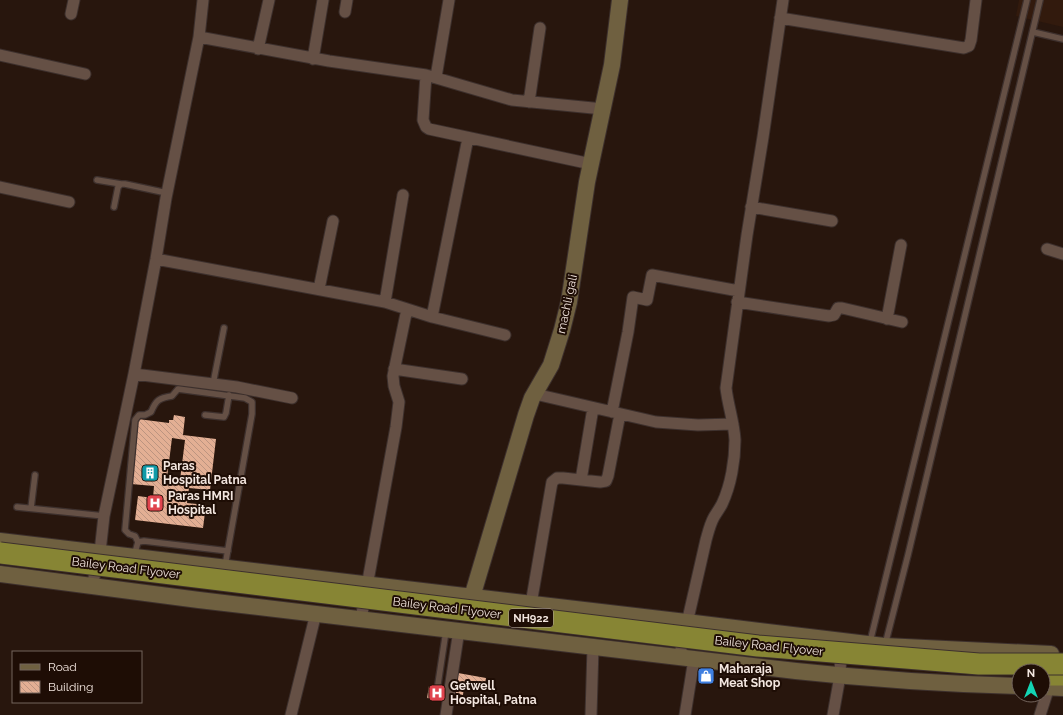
<svg xmlns="http://www.w3.org/2000/svg" width="1063" height="715" font-family="Raleway,sans-serif">
<style>
.built{fill:#321a0d}
.building{fill:url(#building-back-hatch);fill-rule:evenodd}
.lines{fill:none;stroke-linecap:round;stroke-linejoin:round}
.lane-casing{stroke:#3d302d;stroke-width:8}
.street-casing{stroke:#3d302d;stroke-width:13}
.secondary-casing{stroke:#3d302d;stroke-width:18}
.highway-casing{stroke:#3d302d;stroke-width:23}
.lane{stroke:#655045;stroke-width:5.5}
.street{stroke:#655045;stroke-width:11}
.secondary{stroke:#6f6040;stroke-width:16}
.highway{stroke:#878534;stroke-width:21}
.highway-bridge-casing{stroke:#3d302d;stroke-width:23;stroke-linecap:butt}
.highway-bridge{stroke:#878534;stroke-width:21}
.labels{text-anchor:middle;stroke-width:4;stroke-linejoin:round;paint-order:stroke}
.shield{fill:#1e0d05;stroke:#b3a59e;stroke-width:1}
.shield-label{font-size:11px;font-weight:bold;fill:#f3e6df}
.street-label{font-size:12px;fill:#f3e6df;stroke:#1e0d05}
.poi-label{font-size:12px;font-weight:bold;fill:#f3e6df;stroke:#1e0d05;text-anchor:start}
</style>
<defs>
<pattern id="building-back-hatch" width="6" height="6" patternUnits="userSpaceOnUse"><rect width="6" height="6" fill="#e3af94"/><path d="M-1 5l2 2M0 0l6 6M5-1l2 2" fill="none" stroke="#bc9480"/></pattern>
</defs>
<rect width="100%" height="100%" fill="#28160d"/>
<!-- built -->
<path class="built" d="M1019 0H1063V27L1016 16Z"/>
<!-- building -->
<path class="building" d="M174 415 185 417 183 435 216 439 210 490 189 488 187 503 206 505 203 528 135 520 138 496 153 498 154 486 131 484 138 419 169 423V420H173ZM172 438 185 440 180 480 167 478Z
M458 673 486 678 484 689 464 686 463 695 454 693Z
M429 686 448 689 446 701 427 698Z"/>
<g class="lines">
<!-- lane casing -->
<g class="lane-casing">
<path id="lane" d="M1033 32 1063 39
M97 180 121 184
M114 207 118 187 121 184H125L167 193
M213 384 224 328
M205 415 224 417 226 413 229 395
M17 507 104 516
M31 508 35 475
M138 542 135 536 129 534 125 530 135 420 139 415H145L151 412C156 400 159 398 172 396L178 389 245 398 252 402V414L225 566
M134 556 138 542 144 541 228 551
M870 642 1027 0
M885 645 908 555 1040 0
M438 684 446 631"/>
</g>
<!-- street casing -->
<g class="street-casing">
<path id="street" d="M345 12 347 0
M71 14 74 0
M780 18 964 48 969 46 971 40 976 0
M199 37 329 61 426 75 512 100 603 109
M258 49 269 0
M0 55 85 74
M313 59 323 0
M426 75 423 120 426 127 429 129 591 164
M436 77 449 0
M529 102 540 28
M0 187 69 202
M751 207 832 221
M1047 249 1063 254
M156 259 385 302 407 309 393 376 394 386 399 402 396 427 361 619
M319 289 333 221
M385 302 403 195
M737 302 829 316 834 315 838 308H842L902 322
M407 309 432 317 505 335
M432 317 468 138
M887 319 901 245
M394 369 462 379
M134 374 237 387 292 398
M535 394 656 422 698 425 733 424
M612 412 628 332 633 297 647 300 652 275 739 291
M581 480 593 408
M92 586 100 552 104 516 134 374 156 259 166 198 199 37 203 0
M531 604 552 482 557 478H563L600 482 606 481 608 476 620 414
M679 658 706 540C708 533 710 524 714 517 717 512 720 508 722 504 731 485 735 460 735 440 734 422 728 406 726 388L747 235 763 137 783 0
M291 715 316 613
M446 715 459 630
M591 715 593 647
M685 715 694 659
M833 715 840 676 841 648
M1040 715 1049 687"/>
</g>
<!-- secondary casing -->
<g class="secondary-casing">
<path id="secondary" d="M0 541 686 622 884 646 1051 654
M0 574 199 600 796 671C870 679 945 684 1019 686
M472 597 526 415 532 398 551 365 562 330 569 302 587 182 612 65 620 0
M1043 687 1063 688"/>
</g>
<!-- highway casing -->
<g class="highway-casing">
<path id="highway" d="M1043 675H1063"/>
</g>
<!-- lane -->
<use href="#lane" class="lane"/>
<!-- street -->
<use href="#street" class="street"/>
<!-- secondary -->
<use href="#secondary" class="secondary"/>
<!-- highway -->
<use href="#highway" class="highway"/>
<!-- highway-bridge casing -->
<g class="highway-bridge-casing">
<path id="highway-bridge" d="M0 553 758 646 979 664H1063"/>
</g>
<!-- highway-bridge -->
<use href="#highway-bridge" class="highway-bridge"/>
</g>
<!-- icons -->
<defs>
<g id="building-square" transform="scale(0.9)"><rect x="-9" y="-9" width="18" height="18" rx="4" fill="#0f9aa8" stroke="#1e0d05"/><path d="M-4-6H4V6H1V3H-1V6H-4ZM-2.5-4.3h1.7v1.8h-1.7ZM.8-4.3h1.7v1.8H.8ZM-2.5-1h1.7V.8h-1.7ZM.8-1h1.7V.8H.8Z" fill="#fff"/></g>
<g id="hospital-square" transform="scale(0.9)"><rect x="-9" y="-9" width="18" height="18" rx="4" fill="#e0444e" stroke="#1e0d05"/><path d="M-5-5h3v3.5h4V-5h3V5h-3V1.5h-4V5h-3Z" fill="#fff"/></g>
<g id="shop-square" transform="scale(0.9)"><rect x="-9" y="-9" width="18" height="18" rx="4" fill="#3f7fe0" stroke="#1e0d05"/><path d="M-5-2.5h2.3a2.7 3.5 0 0 1 5.4 0H5L5.5 6h-11ZM-1.5-2.5h3a1.5 2.3 0 0 0-3 0Z" fill="#fff"/></g>
</defs>
<g fill-rule="evenodd">
<use href="#building-square" x="150" y="473"/>
<use href="#hospital-square" x="155" y="503"/>
<use href="#shop-square" x="706" y="676"/>
<use href="#hospital-square" x="437" y="693"/>
</g>
<g class="labels">
<!-- shield labels -->
<rect class="shield" x="509" y="609" width="44" height="18" rx="3"/>
<g class="shield-label">
<text x="531" y="622">NH922</text>
</g>
<!-- street labels -->
<g class="street-label">
<text transform="translate(567 304) rotate(-78)" y="4">machli gali</text>
<text transform="translate(126 568) rotate(7)" y="4">Bailey Road Flyover</text>
<text transform="translate(447 608) rotate(7)" y="4">Bailey Road Flyover</text>
<text transform="translate(769 646) rotate(6)" y="4">Bailey Road Flyover</text>
</g>
<!-- poi labels -->
<g class="poi-label">
<text x="163" y="470">Paras<tspan x="163" dy="14">Hospital Patna</tspan></text>
<text x="168" y="500">Paras HMRI<tspan x="168" dy="14">Hospital</tspan></text>
<text x="719" y="673">Maharaja<tspan x="719" dy="14">Meat Shop</tspan></text>
<text x="450" y="690">Getwell<tspan x="450" dy="14">Hospital, Patna</tspan></text>
</g>
</g>
<!-- legend -->
<rect x="12" y="651" width="130" height="52" fill="#1e0d05" stroke="#73645c"/>
<rect x="20" y="664" width="20" height="6" fill="#6f6040" stroke="#73645c"/>
<text x="48" y="671" font-size="12" fill="#f3e6df">Road</text>
<rect x="20" y="681" width="20" height="12" fill="url(#building-back-hatch)" stroke="#73645c"/>
<text x="48" y="691" font-size="12" fill="#f3e6df">Building</text>
<!-- north arrow -->
<g transform="translate(1031 683)"><circle r="19" fill="#1e0d05" stroke="#73645c"/>
<path d="M0-3L7 15L0 10L-7 15Z" fill="#13d5b4"/>
<text y="-6" font-size="11" font-weight="bold" text-anchor="middle" fill="#f3e6df">N</text>
</g>
</svg>
